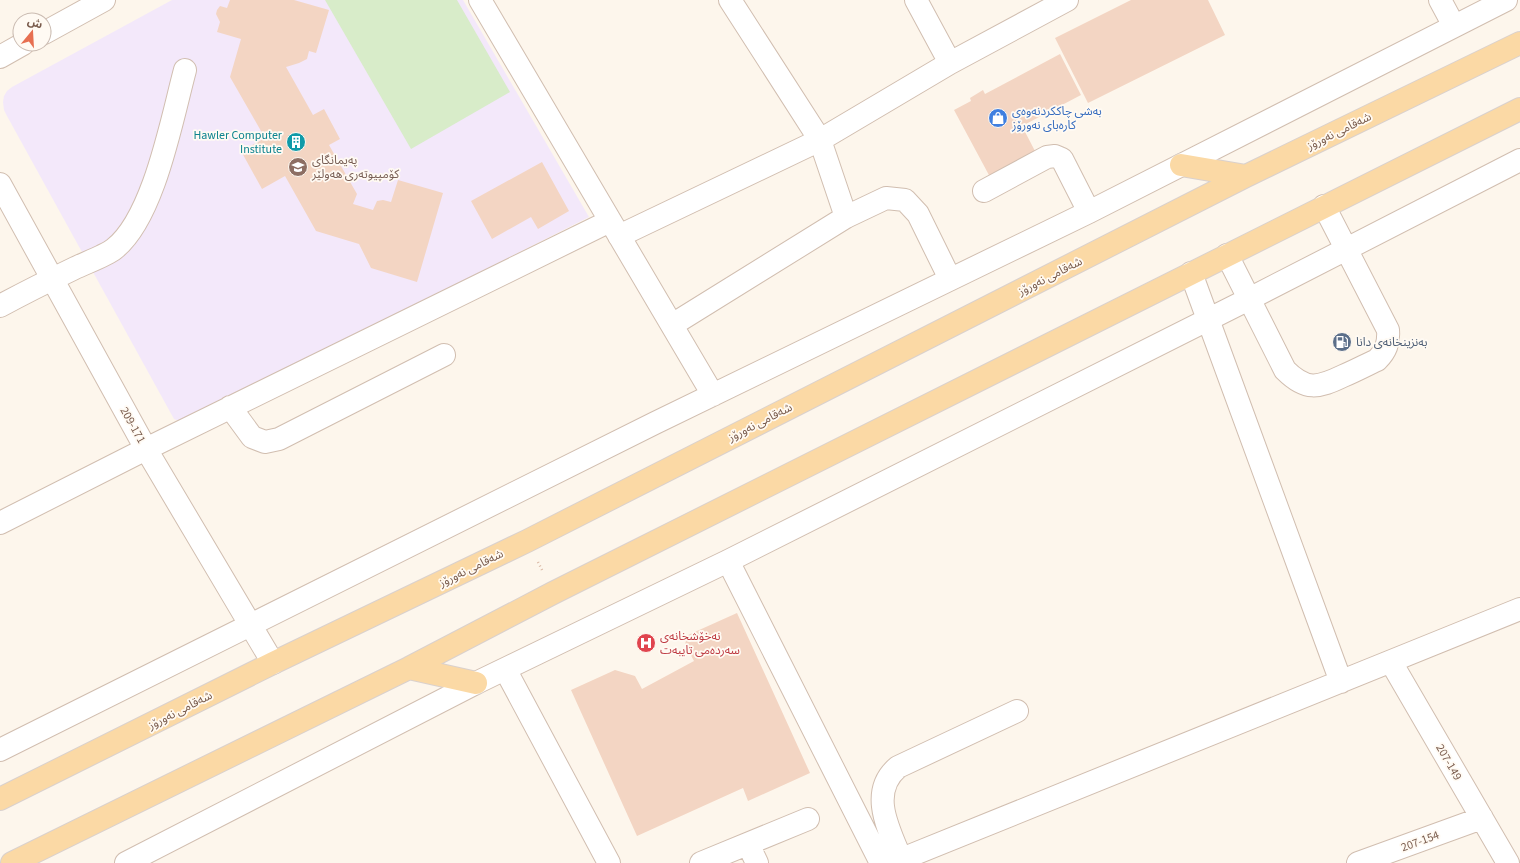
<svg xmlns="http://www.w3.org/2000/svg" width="1520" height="863" font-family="'Source Sans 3','Noto Sans Arabic',sans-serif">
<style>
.education{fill:#f3e8fa}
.green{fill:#d8ecc9}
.building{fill:#f3d5c3}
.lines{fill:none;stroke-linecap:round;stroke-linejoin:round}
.minor-casing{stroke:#d1beb0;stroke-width:24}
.major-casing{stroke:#dad1cd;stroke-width:24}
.path{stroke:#d9b8a5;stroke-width:2.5;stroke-dasharray:1 3;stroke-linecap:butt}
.minor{stroke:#fff;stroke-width:22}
.major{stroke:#fbd9a5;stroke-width:22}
.labels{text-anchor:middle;stroke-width:3.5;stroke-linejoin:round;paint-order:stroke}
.shop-label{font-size:12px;fill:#366cbe;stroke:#fffaf3;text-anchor:start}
.street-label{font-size:12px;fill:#7a5c4d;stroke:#fffaf3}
.culture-label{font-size:12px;fill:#0d838f;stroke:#fffaf3;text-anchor:end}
.education-label{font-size:12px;fill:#785e54;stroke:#fffaf3;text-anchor:start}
.service-label{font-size:12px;fill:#4e5e75;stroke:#fffaf3;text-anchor:start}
.health-label{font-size:12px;fill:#be3a42;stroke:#fffaf3;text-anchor:start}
</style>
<rect width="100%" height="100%" fill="#fdf6ec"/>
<!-- education -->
<path class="education" d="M172 0H463L589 217 189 419 182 422 174 419 7 116 4 110 3 102 4 96 7 91 12 87Z"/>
<!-- green -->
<path class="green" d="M325 0H457L510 92 411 149Z"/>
<!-- building -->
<path class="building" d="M230 0H294L329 10 316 53 309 51 307 59 299 63 286 67 313 115 324 109 340 139 329 145 357 194 353 204 373 210 377 201 383 200 391 202 398 180 443 193 417 282 371 268 359 244 316 231 285 176 262 189 241 151 265 138 230 77 241 39 217 32 220 22 216 14 217 10 220 6 227 8Z
M1131 0H1208L1225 35 1088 103 1055 38Z
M1060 54 1081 95 1022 126 1036 153 990 177 954 110 971 101 970 98 983 90 985 94Z
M542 162 569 211 538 229 531 217 492 239 471 201Z
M737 613 810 773 748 801 743 788 637 836 571 690 615 670 635 676 642 689 694 661 685 644 688 635Z"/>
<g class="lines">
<!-- minor casing -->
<g class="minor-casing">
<path id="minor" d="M480 0 713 395
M730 0 820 140 846 217
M916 0 950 63
M1440 0 1454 26
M44 33 104 0
M0 57 23 44
M0 184 146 449 273 663
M984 191 1047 157 1055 156 1062 159 1089 212
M619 236 820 140 950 63 1067 0
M1227 255 1285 370C1306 391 1318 388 1343 376 1355 371 1366 365 1377 360 1386 351 1389 343 1388 330L1324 206
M1191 273 1341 682
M0 306C24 293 48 281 73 269 85 263 105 256 114 249 154 218 172 118 185 70
M672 325 846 217 886 198 905 200 918 214 950 279
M230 407 252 437 265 442 279 439 444 355
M0 523 146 449 610 221
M728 561 881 863
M1391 662 1508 863
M505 669 609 863
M0 750 655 423 1089 212 1506 0
M748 844 757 863
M901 859C889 830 868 792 898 767L1017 711
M126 863 476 683 728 561 1249 299 1520 160
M701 863 808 819
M892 863 1520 609
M1358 863 1482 818"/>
</g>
<!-- major casing -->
<g class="major-casing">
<path id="major" d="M1181 165 1246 176
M409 668 476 683
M0 799 273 663 527 541 1246 176 1520 43
M12 863 409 668 553 593 1520 109"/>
</g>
<!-- path -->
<path class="path" d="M538 562 543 572"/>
<!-- minor -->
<use href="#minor" class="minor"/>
<!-- major -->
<use href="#major" class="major"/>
</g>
<!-- icons -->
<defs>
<g id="shop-disc" transform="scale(1)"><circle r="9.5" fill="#3f7fe0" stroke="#fffaf3"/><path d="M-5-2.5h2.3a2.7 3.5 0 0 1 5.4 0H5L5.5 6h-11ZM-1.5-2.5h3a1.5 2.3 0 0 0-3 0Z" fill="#fff"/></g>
<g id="building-disc" transform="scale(1)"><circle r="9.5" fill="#0f9aa8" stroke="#fffaf3"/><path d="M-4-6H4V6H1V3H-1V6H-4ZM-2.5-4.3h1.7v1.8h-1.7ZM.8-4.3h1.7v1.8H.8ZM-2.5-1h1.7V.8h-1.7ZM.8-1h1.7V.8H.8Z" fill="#fff"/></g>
<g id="university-disc" transform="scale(1)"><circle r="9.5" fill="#8d6e63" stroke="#fffaf3"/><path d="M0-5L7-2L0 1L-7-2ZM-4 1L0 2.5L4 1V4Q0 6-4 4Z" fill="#fff"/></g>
<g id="fuel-disc" transform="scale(1)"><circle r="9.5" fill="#5c6f8a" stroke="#fffaf3"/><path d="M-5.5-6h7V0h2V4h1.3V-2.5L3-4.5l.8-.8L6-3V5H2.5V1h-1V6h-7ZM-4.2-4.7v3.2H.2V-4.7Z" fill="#fff"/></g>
<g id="hospital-disc" transform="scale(1)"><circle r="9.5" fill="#e0444e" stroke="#fffaf3"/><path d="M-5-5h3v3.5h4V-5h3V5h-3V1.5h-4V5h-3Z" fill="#fff"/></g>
</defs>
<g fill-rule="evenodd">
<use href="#shop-disc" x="998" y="118"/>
<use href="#building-disc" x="296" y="142"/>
<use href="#university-disc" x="298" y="167"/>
<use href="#fuel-disc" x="1342" y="342"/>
<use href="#hospital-disc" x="646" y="643"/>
</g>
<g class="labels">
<!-- shop labels -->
<g class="shop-label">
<text x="1012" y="115">به‌شی چاككردنه‌وه‌ی<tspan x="1012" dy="14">كاره‌بای نه‌ورۆز</tspan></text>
</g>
<!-- street labels -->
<g class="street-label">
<text transform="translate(1339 131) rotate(-26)" y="4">شەقامی نەورۆز</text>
<text transform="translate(1050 276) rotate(-27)" y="4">شەقامی نەورۆز</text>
<text transform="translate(760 422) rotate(-27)" y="4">شەقامی نەورۆز</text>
<text transform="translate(133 425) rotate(61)" y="4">209-171</text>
<text transform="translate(471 568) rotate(-26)" y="4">شەقامی نەورۆز</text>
<text transform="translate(180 710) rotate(-27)" y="4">شەقامی نەورۆز</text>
<text transform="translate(1449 762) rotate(60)" y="4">207-149</text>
<text transform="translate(1420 841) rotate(-20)" y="4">207-154</text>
</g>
<!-- culture labels -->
<g class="culture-label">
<text x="282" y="139">Hawler Computer<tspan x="282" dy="14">Institute</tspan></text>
</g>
<!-- education labels -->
<g class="education-label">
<text x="312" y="164">پەیمانگای<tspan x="312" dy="14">کۆمپیوتەری هەولێر</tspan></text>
</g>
<!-- service labels -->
<g class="service-label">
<text x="1356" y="346">بەنزینخانەی دانا</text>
</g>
<!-- health labels -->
<g class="health-label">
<text x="660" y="640">نەخۆشخانەی<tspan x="660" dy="14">سەردەمی تایبەت</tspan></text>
</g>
</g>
<!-- north arrow -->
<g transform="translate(32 32) rotate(18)"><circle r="19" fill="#fffaf3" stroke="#cabbb1"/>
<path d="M0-3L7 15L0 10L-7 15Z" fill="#e76f51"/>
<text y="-6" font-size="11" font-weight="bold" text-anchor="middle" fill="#7a5c4d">ش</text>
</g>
</svg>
